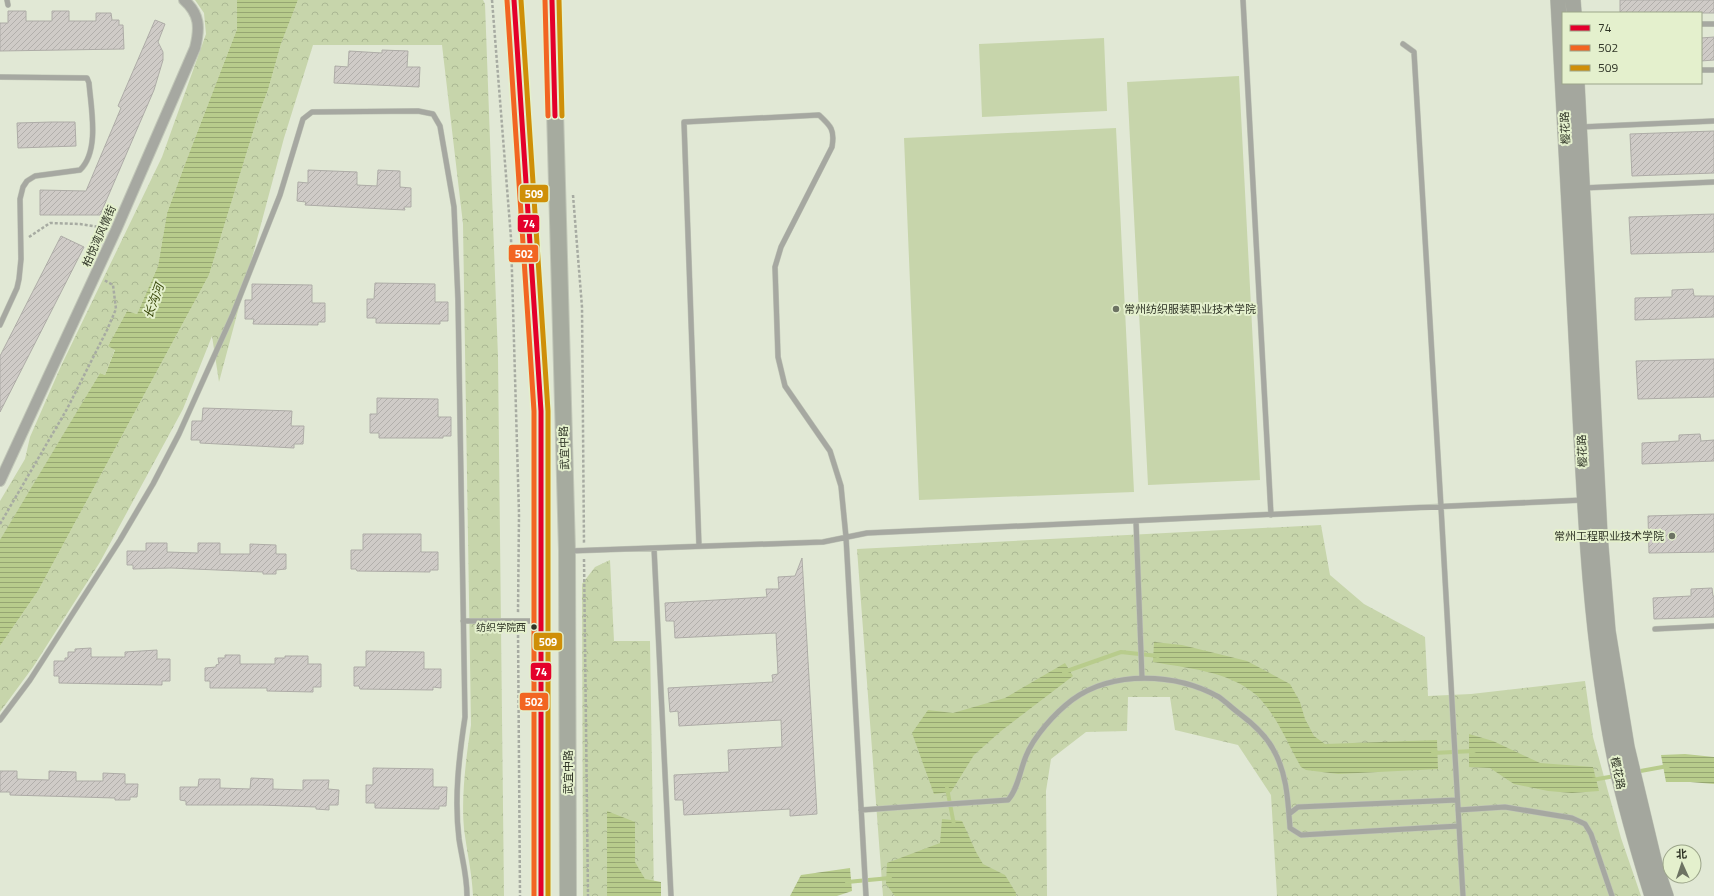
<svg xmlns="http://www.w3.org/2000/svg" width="1714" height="896" font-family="'Titillium Web','Noto Sans SC',sans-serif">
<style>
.forest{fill:url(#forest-crowns)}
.pitch{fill:#c7d5ab}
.water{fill:url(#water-rules)}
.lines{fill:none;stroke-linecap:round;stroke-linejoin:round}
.stream{stroke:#b8cc8c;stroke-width:4}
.building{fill:url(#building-hatch);stroke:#aeaca7}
.lane-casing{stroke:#c0c6b7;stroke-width:6}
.street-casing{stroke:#c0c6b7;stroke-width:12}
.secondary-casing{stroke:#c0c6b7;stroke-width:16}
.primary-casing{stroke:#c0c6b7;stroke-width:18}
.path{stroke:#a7aba2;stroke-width:2.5;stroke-dasharray:3 2;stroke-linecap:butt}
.lane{stroke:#a6a8a1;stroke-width:5}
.street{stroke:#a6a8a1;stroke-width:10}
.secondary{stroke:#a4a79e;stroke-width:15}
.primary{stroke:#a6ab9f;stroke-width:16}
.bus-1-casing{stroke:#e4f0cd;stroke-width:8}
.bus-2-casing{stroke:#e4f0cd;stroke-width:8}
.bus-3-casing{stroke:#e4f0cd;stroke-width:8}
.bus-1{stroke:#e4002b;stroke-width:5}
.bus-2{stroke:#f26522;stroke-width:5}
.bus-3{stroke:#cf8f08;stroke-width:5}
.poi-dot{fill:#6d7363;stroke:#e4f0cd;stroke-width:1.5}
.bus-dot{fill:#2f3426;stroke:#e4f0cd;stroke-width:1.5}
.labels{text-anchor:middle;stroke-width:4;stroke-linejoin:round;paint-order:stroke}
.bus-label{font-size:10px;fill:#2f3426;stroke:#e4f0cd;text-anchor:end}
.street-label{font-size:11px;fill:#2f3426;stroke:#e4f0cd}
.poi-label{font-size:11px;fill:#2f3426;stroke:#e4f0cd;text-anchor:start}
.water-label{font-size:12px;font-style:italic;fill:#374607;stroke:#e4f0cd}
.line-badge{stroke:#e4f0cd;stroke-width:1.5}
.badge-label{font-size:11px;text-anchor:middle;font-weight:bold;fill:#fff}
</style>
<defs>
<pattern id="forest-crowns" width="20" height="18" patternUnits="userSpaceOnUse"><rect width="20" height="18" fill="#c7d5ab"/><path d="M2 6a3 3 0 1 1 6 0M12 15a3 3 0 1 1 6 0" fill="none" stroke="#abb793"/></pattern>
<pattern id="water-rules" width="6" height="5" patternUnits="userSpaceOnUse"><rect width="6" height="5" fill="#b8cc8c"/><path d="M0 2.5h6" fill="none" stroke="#96a672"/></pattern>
<pattern id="building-hatch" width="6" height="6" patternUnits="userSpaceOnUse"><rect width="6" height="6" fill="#cfcbc7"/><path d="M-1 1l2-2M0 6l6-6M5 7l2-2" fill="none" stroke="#b2afab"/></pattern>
</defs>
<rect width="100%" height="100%" fill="#e1e8d5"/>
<!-- forest -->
<path class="forest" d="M195 0H237V29L185 164 167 213 158 266 137 314 127 311 108 346 115 349 105 375 100 373 0 542V501L25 459 30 437 61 366 162 157 206 34 204 13Z
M298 0H483L485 4 498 357 504 896H473C472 873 467 852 464 829 461 797 466 758 471 725L463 224 442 45H313L284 138 219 382 212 336 183 409 100 562 33 667 0 712V646L38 591 209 275 258 116 268 90 281 44Z
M1321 525 1330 575 1364 604 1425 637 1428 696 1471 694 1585 681 1593 737 1621 838 1641 896H1277L1271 795 1238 745 1175 730 1170 697H1128L1127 731 1086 732 1051 759 1046 791 1047 896H883L857 549Z
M610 560 614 641H650L654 896H583L582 584 595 567Z"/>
<!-- pitch -->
<path class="pitch" d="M1104 38 1107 111 982 117 979 44Z
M1239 76 1260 480 1148 485 1127 82Z
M1116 128 1134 492 919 500 904 138Z"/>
<!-- water -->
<path class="water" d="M237 0H298L281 44 268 90 258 116 209 275 38 591 0 646V540L100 373 105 375 115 350 108 346 127 311 137 314 158 266 167 213 185 164 237 29Z
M1154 642 1182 645 1247 661 1290 684 1300 702 1305 719 1314 736 1325 744 1437 740 1438 769 1338 774 1306 770 1301 767C1287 743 1276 713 1255 694 1228 671 1186 668 1153 662Z
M1065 663 1073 676 1001 731 974 755 951 792 934 794 912 733 928 710 953 713 1005 698Z
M1469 734 1493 741 1540 763 1593 767 1599 791 1572 793 1548 791 1514 784 1490 768 1469 767Z
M1685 754 1714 757V784L1690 782H1666L1661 755Z
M607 811 635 822V862L645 879 661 882V896H607Z
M942 819 962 821 976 852 983 864 1005 875 1016 893V896H895L886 884 887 863 940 843Z
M850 868 852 891 837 896H790L801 875Z"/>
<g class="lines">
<!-- stream -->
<path class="stream" d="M1064 672 1121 652 1158 656
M1433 753 1474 751
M1635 772 1668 766
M1592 780 1615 776
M947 788 954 825
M847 882 890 878"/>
</g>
<!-- building -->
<path class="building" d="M1620 0H1714V13H1620Z
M8 11H26V21H52V11H69V21H96V13H111L112 20H119V25H123L124 49 0 51V23H8Z
M155 20 165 24 158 42 163 52V60L154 90 100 215H40V190L86 191 121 108 118 106Z
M1714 37V60L1701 61V38Z
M382 50 408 51 407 67H420L419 87 334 83 335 66 348 67 349 51 382 53Z
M52 122H75L76 146 18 148 17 123Z
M1714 131V173L1632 176 1630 134Z
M308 170 357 172V185L377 186 378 170 400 171V187L411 188V207H404L405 210 305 205 306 202 297 201 298 182 308 183Z
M1714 214V252L1631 254 1629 217Z
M61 236 84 247 0 412V356Z
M375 283 435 284V302H448V321H440V324L376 323V318H367V299H374Z
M252 284 312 285V303H325V322H318V325L253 324 254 319H245V300H252Z
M1693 289 1694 296H1714V317L1635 320V298L1672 297V290Z
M1714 359V397L1638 399 1636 361Z
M377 398 438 399V417H451V436H443V438H379V433H370V414H377Z
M203 408 292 411 291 426H304L303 444H294V448L200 443V440H191L192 421H202Z
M1700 434 1701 441 1714 440V461L1642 464V443L1679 441V435Z
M1714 514V552L1649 553 1648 516Z
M363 534H421V552H438V570H430V572L357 571 356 569H351V550H363Z
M146 543H167V552L198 553V543H220V554H250V544L276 545V554H286V569L276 570V574H263V572L171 568 133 569V565H127V551H146Z
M802 558 817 814 790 816V809L684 815 683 800H675L674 775 729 772 728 750 782 747 781 720 679 726 678 711 670 712 668 688 773 682 772 675 778 674 776 633 675 638 674 621H666L665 603 767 597 766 589H779L778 577 795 576Z
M1712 588 1713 596H1714V617L1654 619 1653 598 1691 596V589Z
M91 648V657H125V652L157 650V659H170V681H162V685L59 683V676H54V661H65V658H68V652H75V649Z
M366 651 424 652V669H441V688L433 687V690L360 689 359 686H354V667H366Z
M225 655H240V664H275V658H285V656H308V664H321V687H313V692L267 691V688H210V681H205V668L216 667V665L219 664 218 658H225Z
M373 768 433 769V787H447L446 806H439V809L375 808V803H366V785H373Z
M0 771H17V779L49 780V771L76 772V781H103V773L125 774V784H138L137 797H130V800H115V798L10 795V792H0Z
M251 778 273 779V789L303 790V780H329L328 789 339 790 338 805H329V810L316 809V807L261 805H186V801L180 800V787H198L199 779H220V788L250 789Z"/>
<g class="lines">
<!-- lane casing -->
<g class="lane-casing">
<path id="lane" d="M7 0 8 5
M1243 0 1271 515
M1701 24H1714
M1403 44 1414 52 1441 507 1463 896
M1701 70H1714
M0 77 87 78 89 83C91 108 100 151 80 170L35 176 27 181 23 187 20 199 21 259 19 279 17 288 0 325
M1581 127 1714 121
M1583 188 1714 182
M1136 521 1142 678
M699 546 684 122 819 115C831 126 835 130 832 147L781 247 775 267 778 357 785 386 830 451 841 486 846 537 866 896
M654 548 671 896
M569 551 823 542 867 533 1583 500
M463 621H538
M1655 629 1714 626
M0 720 30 680 120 540 153 484 179 434 233 314 280 195 303 119 312 112 418 111 433 114 440 126 454 207 458 300 465 717C459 757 454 798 459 839 462 859 467 875 467 896
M861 810 1008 800C1018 789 1020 770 1026 756 1034 736 1055 713 1072 700 1113 670 1176 673 1219 697 1226 702 1233 709 1240 714 1252 723 1266 736 1273 749 1287 773 1288 801 1290 828L1301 835 1459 826
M1458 810 1505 807 1572 818 1585 824 1591 834 1612 896
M1289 814 1298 807 1457 800"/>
</g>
<!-- street casing -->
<g class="street-casing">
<path id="street" d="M0 481 116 230 195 48C200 28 200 14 184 0"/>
</g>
<!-- secondary casing -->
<g class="secondary-casing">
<path id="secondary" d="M1558 0C1565 118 1571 236 1577 354 1584 490 1588 627 1615 760 1625 806 1638 851 1652 896
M1573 0 1574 13
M1577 83 1600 535 1608 631 1627 747 1655 864 1666 896"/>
</g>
<!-- primary casing -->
<g class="primary-casing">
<path id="primary" d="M514 0 541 411V896
M552 0 567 551 568 896"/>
</g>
<!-- path -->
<path class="path" d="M492 0 511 238 519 514 518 613
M573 195 582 307 584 544
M29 237 50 223 80 224 105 228
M0 524 67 409 107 330 116 309 113 285 104 280
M584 559 588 896
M518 630 520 896"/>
<!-- lane -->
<use href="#lane" class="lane"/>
<!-- street -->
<use href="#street" class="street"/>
<!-- secondary -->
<use href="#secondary" class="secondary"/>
<!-- primary -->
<use href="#primary" class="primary"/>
<!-- bus-1 casing -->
<g class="bus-1-casing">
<path id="bus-1" d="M514 0 541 411V896
M552 0 555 116"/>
</g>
<!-- bus-2 casing -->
<g class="bus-2-casing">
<path id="bus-2" d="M507 0 534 411V896
M545 0 548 116"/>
</g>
<!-- bus-3 casing -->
<g class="bus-3-casing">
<path id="bus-3" d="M521 0 548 411V896
M559 0 562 116"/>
</g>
<!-- bus-1 -->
<use href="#bus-1" class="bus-1"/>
<!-- bus-2 -->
<use href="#bus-2" class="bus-2"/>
<!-- bus-3 -->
<use href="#bus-3" class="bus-3"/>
</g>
<!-- markers -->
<g class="poi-dot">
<circle cx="1116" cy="309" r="4"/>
<circle cx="1672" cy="536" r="4"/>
</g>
<circle class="bus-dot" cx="534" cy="627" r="3.5"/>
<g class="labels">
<!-- bus labels -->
<g class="bus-label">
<text x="526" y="631">纺织学院西</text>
</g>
<!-- street labels -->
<g class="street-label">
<text transform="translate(1565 128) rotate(-93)" y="4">樱花路</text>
<text transform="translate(99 236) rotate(-66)" y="4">柏悦湾风情街</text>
<text transform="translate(564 448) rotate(-92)" y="4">武宜中路</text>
<text transform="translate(1582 451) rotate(-93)" y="4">樱花路</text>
<text transform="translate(568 772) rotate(-90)" y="4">武宜中路</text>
<text transform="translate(1618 773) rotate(78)" y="4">樱花路</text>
</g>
<!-- poi labels -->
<g class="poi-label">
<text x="1124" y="313">常州纺织服装职业技术学院</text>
<text x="1664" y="540" text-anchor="end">常州工程职业技术学院</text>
</g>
<!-- water labels -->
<g class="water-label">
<text transform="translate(154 301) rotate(-70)" y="4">长沟河</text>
</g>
</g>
<g class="line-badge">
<rect x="519" y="184" width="30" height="19" rx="4" fill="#cf8f08"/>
<rect x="517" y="214" width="23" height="19" rx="4" fill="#e4002b"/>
<rect x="508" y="244" width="31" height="19" rx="4" fill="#f26522"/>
<rect x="533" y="632" width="30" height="19" rx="4" fill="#cf8f08"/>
<rect x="530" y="662" width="22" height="19" rx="4" fill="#e4002b"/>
<rect x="519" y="692" width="30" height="19" rx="4" fill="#f26522"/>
</g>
<g class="badge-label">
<text x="534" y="198">509</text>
<text x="529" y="228">74</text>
<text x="524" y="258">502</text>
<text x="548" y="646">509</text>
<text x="541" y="676">74</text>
<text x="534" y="706">502</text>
</g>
<!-- legend -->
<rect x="1562" y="12" width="140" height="72" fill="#e4f0cd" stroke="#9ca58a"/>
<rect x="1570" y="25" width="20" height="6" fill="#e4002b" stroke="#9ca58a"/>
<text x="1598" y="32" font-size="12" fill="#2f3426">74</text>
<rect x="1570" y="45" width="20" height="6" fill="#f26522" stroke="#9ca58a"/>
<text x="1598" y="52" font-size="12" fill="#2f3426">502</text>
<rect x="1570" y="65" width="20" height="6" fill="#cf8f08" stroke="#9ca58a"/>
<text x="1598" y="72" font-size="12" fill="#2f3426">509</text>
<!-- north arrow -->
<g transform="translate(1682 864) rotate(357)"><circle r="19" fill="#e4f0cd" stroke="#9ca58a"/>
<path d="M0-3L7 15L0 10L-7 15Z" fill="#6d7363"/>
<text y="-6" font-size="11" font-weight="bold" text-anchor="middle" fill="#2f3426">北</text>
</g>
</svg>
